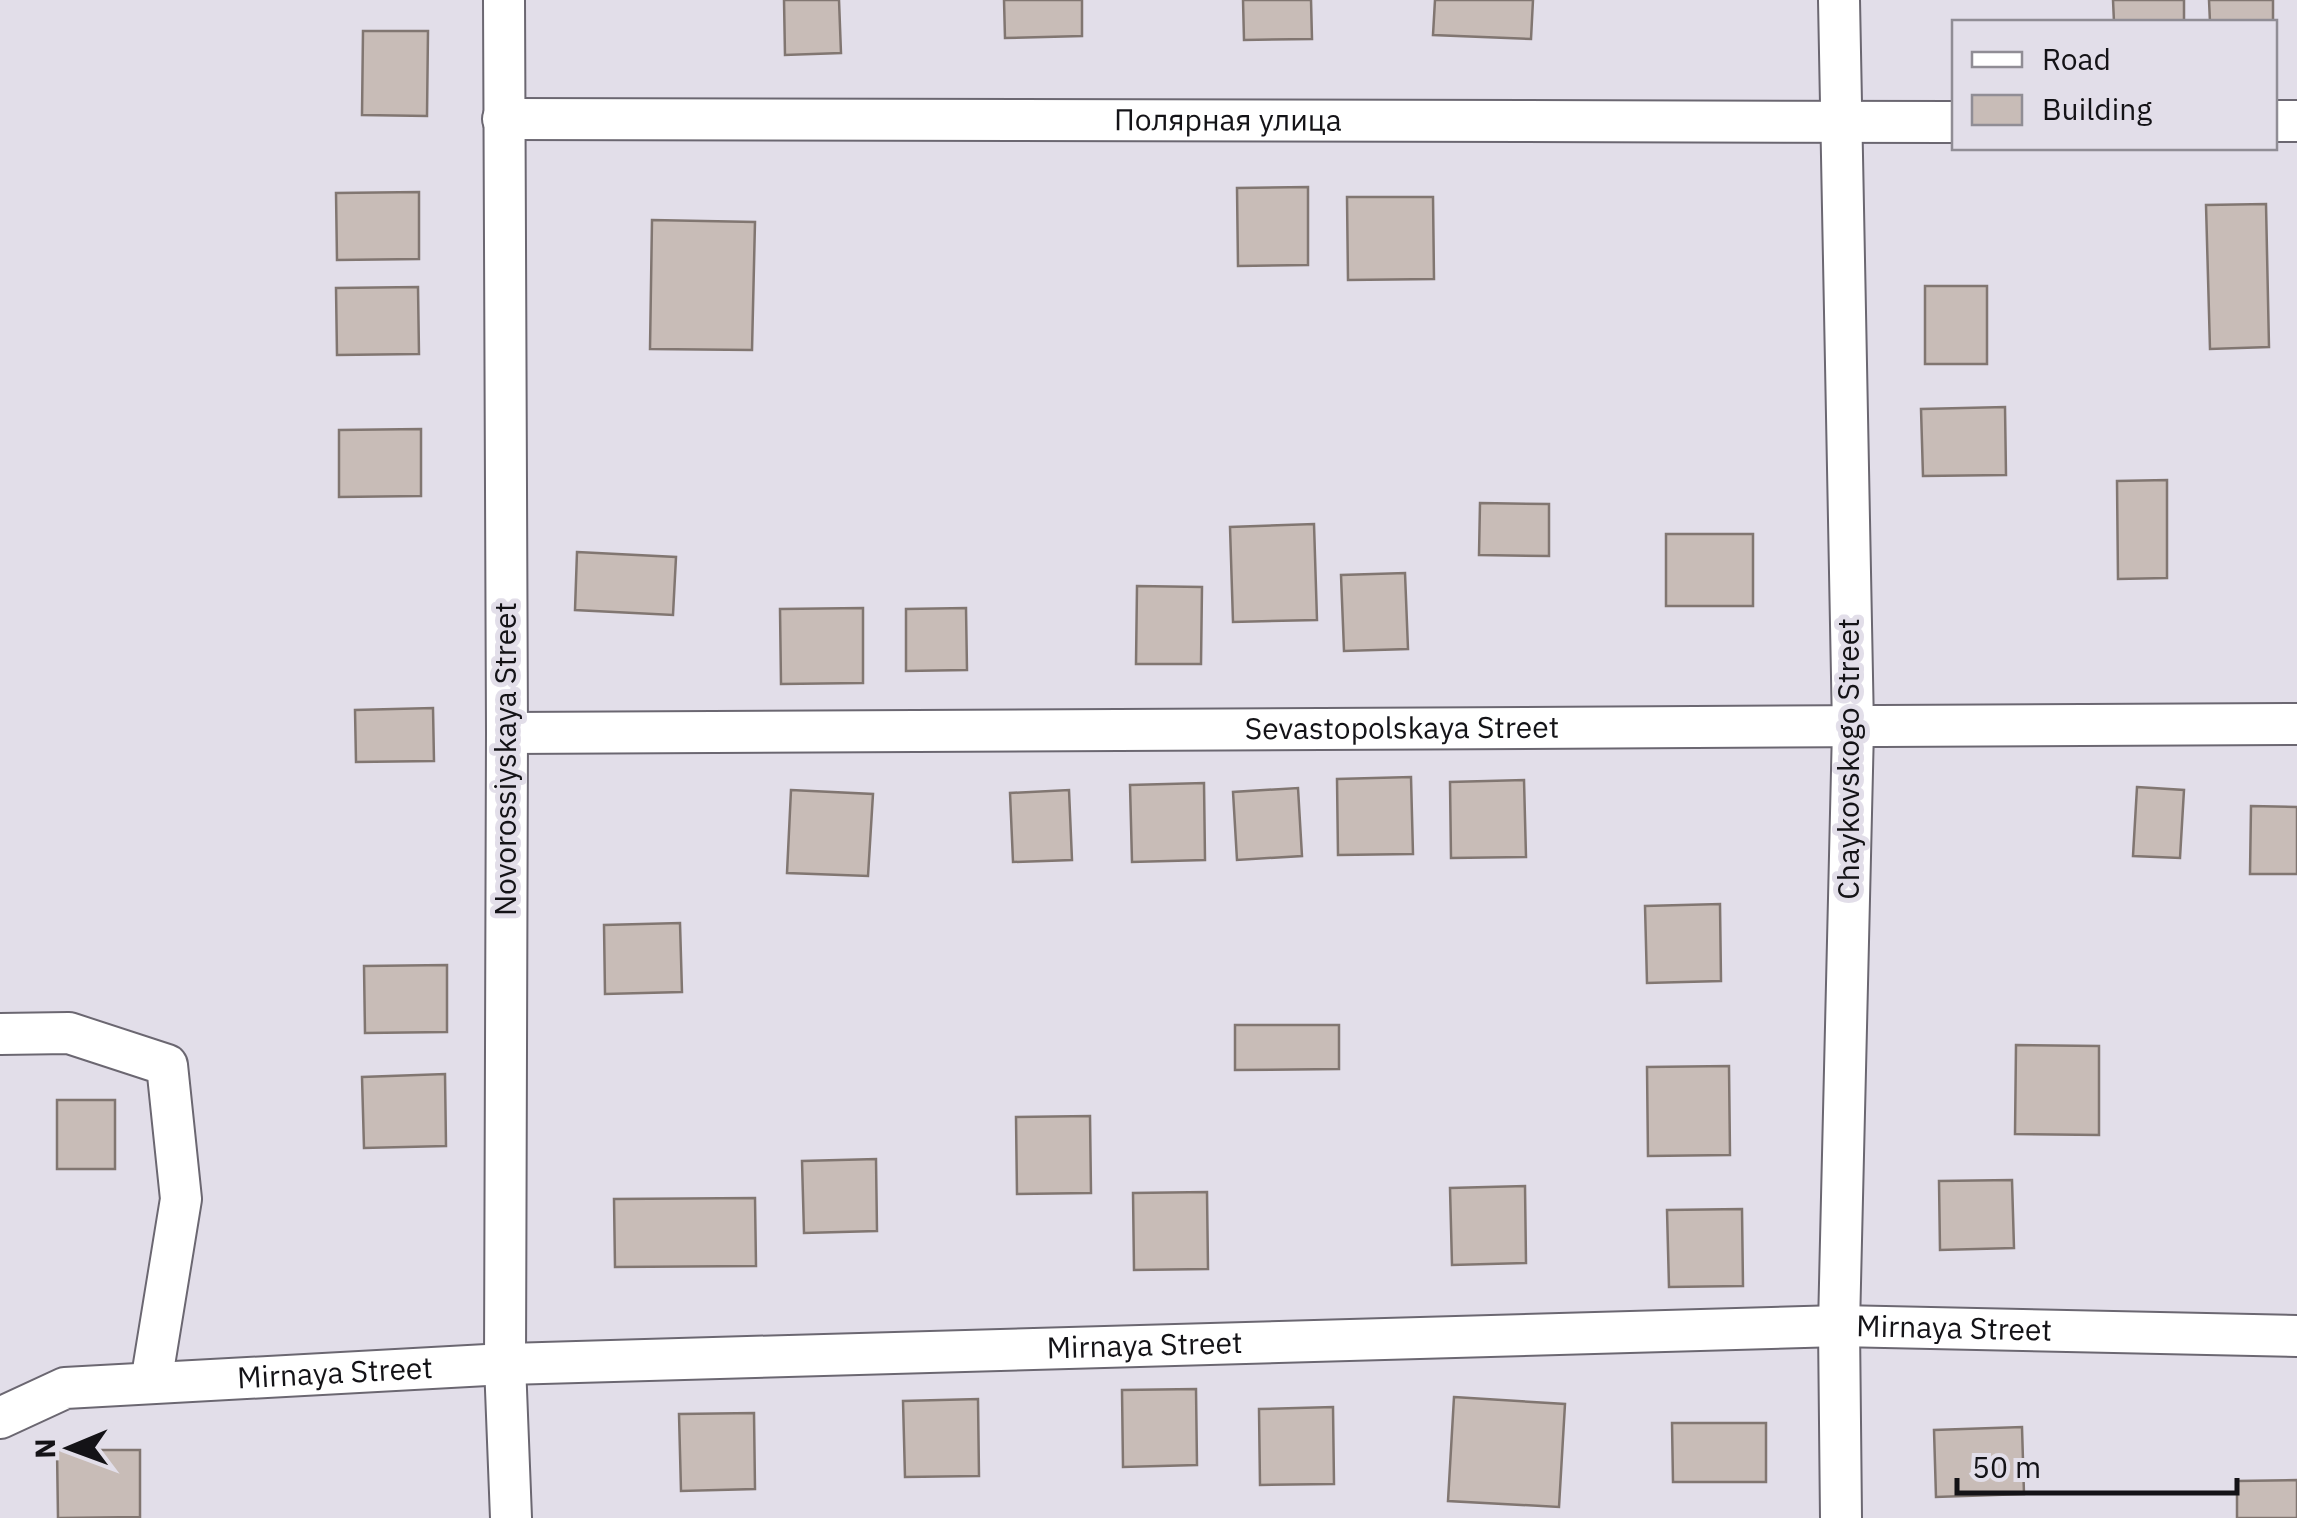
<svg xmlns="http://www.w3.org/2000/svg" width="2297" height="1518" font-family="'IBM Plex Sans',sans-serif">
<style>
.building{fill:#c8bcb7;stroke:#817671;stroke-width:2.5}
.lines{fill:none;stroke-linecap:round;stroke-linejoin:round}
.minor-casing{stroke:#6b6771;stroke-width:44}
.minor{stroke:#fff;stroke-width:40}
.labels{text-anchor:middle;stroke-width:10;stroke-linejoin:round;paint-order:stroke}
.street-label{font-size:30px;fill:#141317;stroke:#e2dee9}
</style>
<rect width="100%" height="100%" fill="#e2dee9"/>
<!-- building -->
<path class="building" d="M784 0H839L841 53 785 55Z
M1004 0H1082V36L1005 38Z
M1243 0H1311L1312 39 1244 40Z
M1435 0H1533L1531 39 1433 35Z
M2113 0H2184V22H2114Z
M2209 0H2273V22H2210Z
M363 31H428L427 116 362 115Z
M1308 187V265L1238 266 1237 188Z
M419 192V259L337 260 336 193Z
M1347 197H1433L1434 279 1348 280Z
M2266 204 2269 347 2210 349 2206 205Z
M652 220 755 222 752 350 650 349Z
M1925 286H1987V364H1925Z
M418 287 419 354 337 355 336 288Z
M2005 407 2006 475 1923 476 1921 409Z
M421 429V496L339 497V430Z
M2167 480V578L2118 579 2117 481Z
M1480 503 1549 504V556L1479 555Z
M1314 524 1317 620 1233 622 1230 527Z
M1666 534H1753V606H1666Z
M577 552 676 557 673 615 575 610Z
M1405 573 1408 649 1344 651 1341 575Z
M1137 586 1202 587 1201 664H1136Z
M863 608V683L781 684 780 609Z
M966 608 967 670 906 671V609Z
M433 708 434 761 356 762 355 710Z
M1411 777 1413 854 1338 855 1337 779Z
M1524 780 1526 857 1451 858 1450 782Z
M1204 783 1205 860 1132 862 1130 785Z
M2137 787 2184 790 2180 858 2133 856Z
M1298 788 1302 856 1237 860 1233 792Z
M791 790 873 794 868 876 787 873Z
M1069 790 1072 860 1013 862 1010 793Z
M2251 806 2297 807V874H2250Z
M1720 904 1721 981 1647 983 1645 906Z
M680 923 682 992 605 994 604 925Z
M447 965V1032L365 1033 364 966Z
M1235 1025H1339V1069L1235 1070Z
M2016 1045 2099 1046V1135L2015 1134Z
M1729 1066 1730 1155 1648 1156 1647 1067Z
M445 1074 446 1146 364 1148 362 1077Z
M57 1100H115V1169H57Z
M1090 1116 1091 1193 1017 1194 1016 1117Z
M876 1159 877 1231 804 1233 802 1161Z
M2012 1180 2014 1248 1940 1250 1939 1181Z
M1525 1186 1526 1263 1452 1265 1450 1188Z
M1207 1192 1208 1269 1134 1270 1133 1193Z
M755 1198 756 1266 615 1267 614 1199Z
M1742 1209 1743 1286 1669 1287 1667 1210Z
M1196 1389 1197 1465 1123 1467 1122 1390Z
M1454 1397 1565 1404 1559 1507 1448 1501Z
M978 1399 979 1476 905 1477 903 1401Z
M1333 1407 1334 1484 1260 1485 1259 1409Z
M754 1413 755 1489 681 1491 679 1414Z
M1672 1423H1766V1482H1673Z
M2022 1427 2024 1494 1936 1497 1934 1430Z
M57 1450H140V1517L58 1518Z
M2297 1480V1518H2237V1481Z"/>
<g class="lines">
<!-- minor casing -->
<g class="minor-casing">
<g id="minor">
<path d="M504 0 507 733 505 1364 511 1518"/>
<path d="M1839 0 1853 728 1839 1326 1841 1518"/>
<path id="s1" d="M503 119 1954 122"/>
<path d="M2274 121H2297"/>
<path id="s2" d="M507 733 2297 724"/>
<path d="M0 1034 69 1033 167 1065 181 1199 151 1383"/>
<path id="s3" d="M0 1418 65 1388 505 1364 1839 1326 2297 1336"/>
</g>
</g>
<!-- minor -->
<use href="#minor" class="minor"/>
</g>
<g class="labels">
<!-- street labels -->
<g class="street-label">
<text dy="10" stroke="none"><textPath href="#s1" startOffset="725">Полярная улица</textPath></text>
<text dy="10" stroke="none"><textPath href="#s2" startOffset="895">Sevastopolskaya Street</textPath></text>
<text transform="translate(506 759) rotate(-90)" y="10">Novorossiyskaya Street</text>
<text transform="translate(1849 759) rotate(-90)" y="10">Chaykovskogo Street</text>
<text dy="10" stroke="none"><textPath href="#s3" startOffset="1962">Mirnaya Street</textPath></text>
<text dy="10" stroke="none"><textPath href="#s3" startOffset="1152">Mirnaya Street</textPath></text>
<text dy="10" stroke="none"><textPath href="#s3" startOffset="342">Mirnaya Street</textPath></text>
</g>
</g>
<!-- legend -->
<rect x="1952" y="20" width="325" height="130" fill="#e2dee9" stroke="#908d95" stroke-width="2.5"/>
<rect x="1972" y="52" width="50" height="15" fill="#ffffff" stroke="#908d95" stroke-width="2.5"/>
<text x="2042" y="70" font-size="30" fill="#141317">Road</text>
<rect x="1972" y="95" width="50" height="30" fill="#c8bcb7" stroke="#908d95" stroke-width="2.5"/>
<text x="2042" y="120" font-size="30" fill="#141317">Building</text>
<!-- north arrow -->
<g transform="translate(70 1448) rotate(269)" stroke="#e2dee9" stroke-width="8" paint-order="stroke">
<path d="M0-8L18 38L0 25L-18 38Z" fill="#141317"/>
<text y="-15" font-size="28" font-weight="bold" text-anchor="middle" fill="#141317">N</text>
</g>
<!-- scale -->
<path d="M1957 1478v15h280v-15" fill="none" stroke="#141317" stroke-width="5"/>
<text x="1972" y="1478" font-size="30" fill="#141317" stroke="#e2dee9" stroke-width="8" paint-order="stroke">50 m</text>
</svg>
